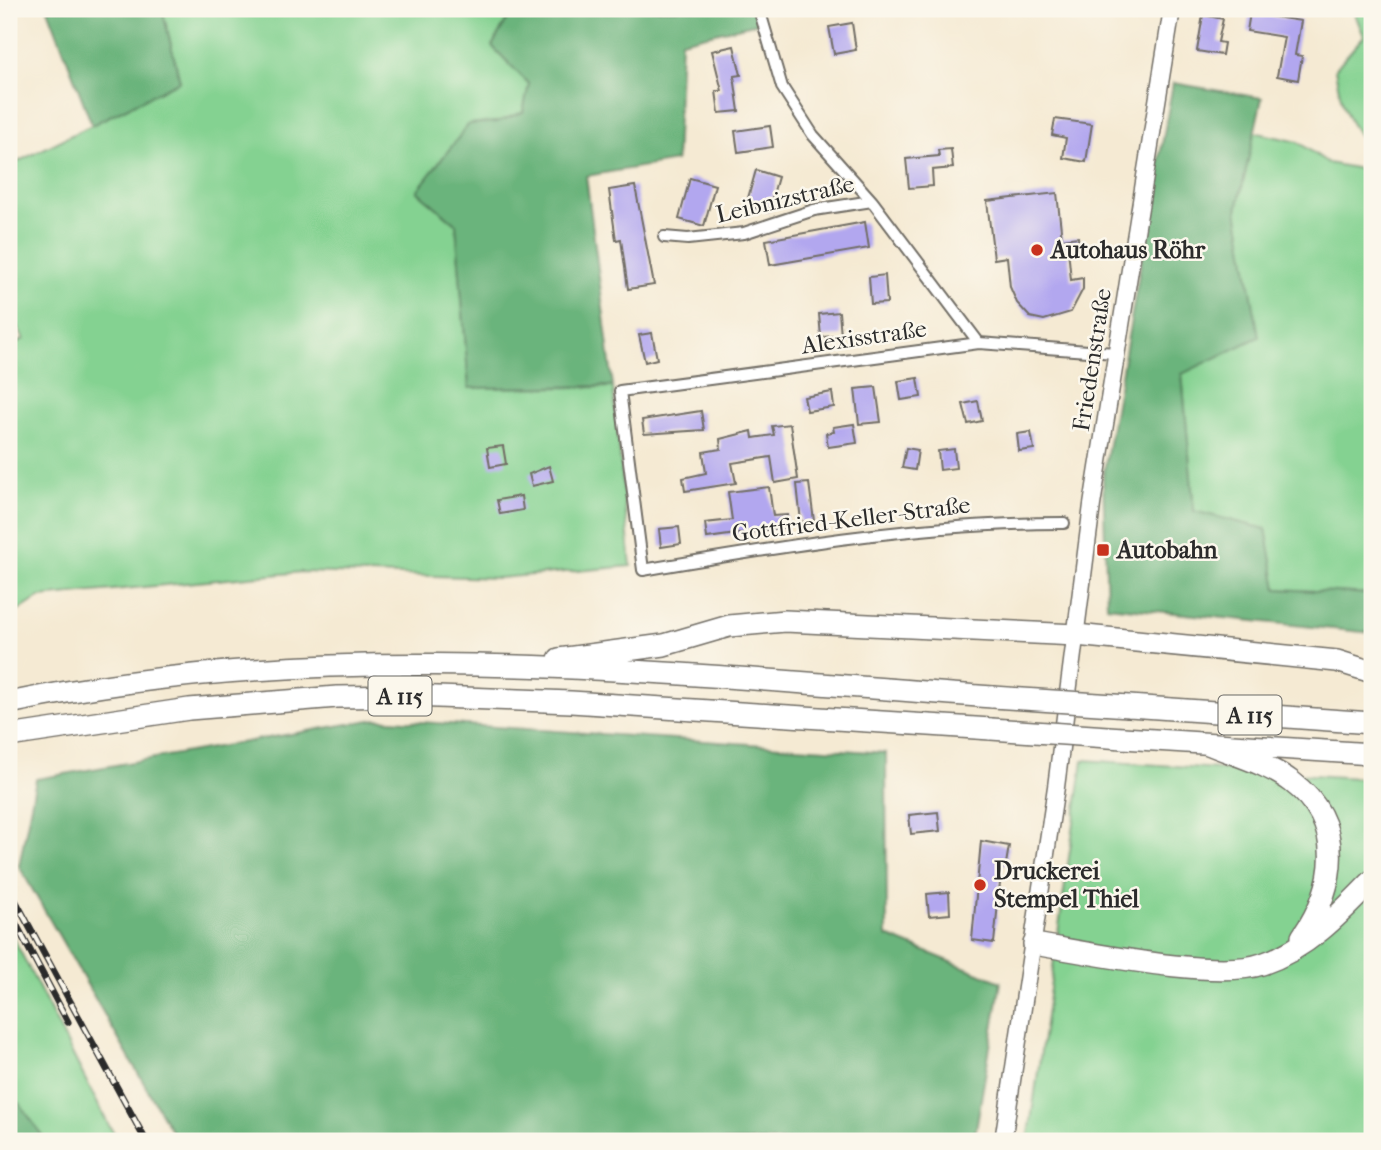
<svg xmlns="http://www.w3.org/2000/svg" width="1381" height="1150" font-family="'IM FELL French Canon',serif">
<style>
.green{fill:#84d291;stroke:#587e5e;stroke-width:2}
.forest{fill:#6bb47b;stroke:#4b7053;stroke-width:2}
.building{fill:#b2a7ef}
.lines{fill:none;stroke-linecap:round;stroke-linejoin:round}
.minor-casing{stroke:#726e66;stroke-width:14}
.secondary-casing{stroke:#726e66;stroke-width:19}
.motorway-casing{stroke:#726e66;stroke-width:24}
.minor{stroke:#fff;stroke-width:10}
.secondary{stroke:#fff;stroke-width:16}
.motorway{stroke:#fff;stroke-width:21}
.rail-casing{stroke:#2b2b2b;stroke-width:7}
.rail{stroke:#fbf7ec;stroke-width:4.5;stroke-dasharray:13;stroke-linecap:butt}
.motorway-bridge-casing{stroke:#726e66;stroke-width:24;stroke-linecap:butt}
.motorway-bridge{stroke:#fff;stroke-width:21}
.poi-dot{fill:#c8321e;stroke:#fbf7ec;stroke-width:2.5}
.labels{text-anchor:middle;stroke-width:5;stroke-linejoin:round;paint-order:stroke}
.shield{fill:#fbf7ec;stroke:#696865;stroke-width:2}
.shield-label{font-size:23px;font-weight:bold;fill:#2b2b2b}
.street-label{font-size:24px;fill:#2b2b2b;stroke:#fbf7ec}
.poi-label{font-size:24px;font-weight:bold;fill:#2b2b2b;stroke:#fbf7ec;text-anchor:start}
</style>
<rect width="100%" height="100%" fill="#fbf7ec"/>
<filter id="ink" filterUnits="userSpaceOnUse"><feTurbulence type="fractalNoise" baseFrequency=".0143" numOctaves="2"/><feDisplacementMap in="SourceGraphic" scale="14" xChannelSelector="R" yChannelSelector="G"/><feConvolveMatrix kernelMatrix="1 2 1 2 8 2 1 2 1" color-interpolation-filters="sRGB"/></filter>
<filter id="wash" filterUnits="userSpaceOnUse"><feTurbulence type="fractalNoise" baseFrequency=".00686" numOctaves="4" result="noise"/><feDisplacementMap in="SourceGraphic" scale="28" xChannelSelector="R" yChannelSelector="G"/><feGaussianBlur stdDeviation="1.57" result="paint"/><feColorMatrix in="noise" values="0 0 0 0 0 0 0 0 0 0 0 0 0 0 0 0 0 1.4 0 .05"/><feComposite in="paint" operator="in"/></filter>
<g filter="url(#wash)">
<rect width="100%" height="100%" fill="#f5ead3"/>
<!-- green -->
<path class="green" d="M162 9H513L492 46 530 84 523 113 497 122 469 124 417 191 456 224 469 388 613 387 631 566 499 578 302 572 40 597 9 617V346L24 339 9 312V166L180 81Z
M1353 9H1372V149C1347 127 1340 100 1335 69L1364 36Z
M1254 132 1298 142 1328 163 1366 170 1372 165V594L1277 589 1266 529 1194 512 1182 373 1258 337 1237 210Z
M1083 760 1372 779 1370 1117 1372 1141H1028Z
M9 929 108 1124 119 1141H46L9 1089Z"/>
<!-- forest -->
<path class="forest" d="M48 9H162L180 81 92 125Z
M513 9H759L762 22 681 41 676 161 586 176 613 386 469 388 456 224 417 191 469 124 497 122 523 112 529 84 492 46Z
M1173 83 1262 98 1237 210 1259 337 1182 374 1194 511 1266 529 1277 589 1372 594V633L1107 606 1103 477Z
M376 719 886 753 887 936 1001 982 974 1141H177L19 866 36 779Z
M9 1089 46 1141H9Z"/>
<g id="blocks">
<!-- building -->
<path class="building" d="M1250 13 1301 21 1295 55 1302 56 1298 80 1277 76 1284 37 1247 31Z
M1203 15 1223 19 1218 42 1224 43 1222 55 1197 51Z
M852 23 856 50 834 54 829 27Z
M734 46 741 75 734 76 739 111 719 113 716 91H722L712 51Z
M1055 119 1092 124 1086 162 1063 158 1066 138 1052 135Z
M770 126 773 147 738 152 735 131Z
M951 149 953 168 932 170 933 186 909 188 906 159 939 156 938 150Z
M756 170 778 177 768 212 746 205Z
M690 178 715 185 704 226 679 219Z
M635 186 654 285 628 289 621 239 616 240 609 190Z
M1057 193 1062 239 1078 237 1079 248 1068 249 1071 280 1083 278V289L1071 312 1044 320 1030 317 1017 303 1010 287 1007 257 994 259 987 201Z
M865 222 869 248 770 265 766 240Z
M885 275 887 303 871 304 869 277Z
M839 312 841 336 821 337 819 314Z
M652 333 657 359 645 362 639 335Z
M918 378 921 397 901 400 898 381Z
M876 387 881 422 859 424 855 389Z
M832 392 834 407 807 411 804 397Z
M978 401 982 421 968 424 963 404Z
M701 411 704 430 644 434 642 420Z
M790 424 798 479 775 483 771 457 732 463 736 483 685 491 683 478 706 473 703 452 721 449 720 439 752 431 753 438 774 435 772 426Z
M854 424 857 443 828 447 826 433 834 432 833 427Z
M1031 432 1034 449 1019 451 1017 434Z
M503 446 506 464 490 467 487 448Z
M906 448 918 450 915 470 902 468Z
M954 449 956 468 940 470 938 451Z
M549 466 553 481 532 486 529 474Z
M809 483 814 521 801 522 797 484Z
M769 487 773 516 787 515V527L707 538 705 523 732 520 728 492Z
M521 496 523 510 500 514 497 500Z
M679 527 681 544 661 547 659 529Z
M938 812 940 831 911 834 909 815Z
M981 841 1009 846 1006 864 1002 863 994 943 972 940Z
M949 892 950 914 929 916 927 894Z"/>
</g>
</g>
<g filter="url(#ink)">
<use href="#blocks" fill-opacity="0" stroke="#726e66" stroke-width="2"/>
<g class="lines">
<!-- minor casing -->
<g class="minor-casing">
<path id="minor" d="M759 9 782 87 813 135 872 201 979 343
M664 237 688 239 744 233 814 210 872 201
M1064 523C922 523 783 546 643 570L620 391 979 343 1115 353"/>
</g>
<!-- secondary casing -->
<g class="secondary-casing">
<path id="secondary" d="M1003 1141 1056 787 1092 505 1172 9"/>
</g>
<!-- motorway casing -->
<g class="motorway-casing">
<path id="motorway" d="M559 659 664 645 729 626 785 621 1076 635 1337 661 1372 672
M9 703C333 634 666 674 993 697
M1129 706 1372 723
M9 736 189 709 337 697 411 696 571 702 991 729
M1123 738 1372 754
M1208 744C1235 755 1268 764 1292 782 1347 824 1336 887 1302 937
M1034 944C1086 952 1216 980 1262 964 1307 949 1340 914 1372 881"/>
</g>
<!-- minor -->
<use href="#minor" class="minor"/>
<!-- secondary -->
<use href="#secondary" class="secondary"/>
<!-- motorway -->
<use href="#motorway" class="motorway"/>
<!-- rail casing -->
<g class="rail-casing">
<path id="rail" d="M9 889 146 1141
M9 911 68 1022"/>
</g>
<!-- rail -->
<use href="#rail" class="rail"/>
<!-- motorway-bridge casing -->
<g class="motorway-bridge-casing">
<path id="motorway-bridge" d="M993 697 1129 706
M991 729 1123 738"/>
</g>
<!-- motorway-bridge -->
<use href="#motorway-bridge" class="motorway-bridge"/>
</g>
</g>
<!-- markers -->
<g class="poi-dot">
<circle cx="1037" cy="250" r="7"/>
<rect x="1096" y="543" width="14" height="14" rx="3.5"/>
<circle cx="980" cy="885" r="7"/>
</g>
<g class="labels">
<!-- shield labels -->
<g class="shield">
<rect x="368.5" y="676.5" width="63" height="39" rx="5"/>
<rect x="1218.5" y="695.5" width="63" height="39" rx="5"/>
</g>
<g class="shield-label">
<text x="400" y="704">A 115</text>
<text x="1250" y="723">A 115</text>
</g>
<!-- street labels -->
<g class="street-label">
<text transform="translate(785 199) rotate(-13)" y="8">Leibnizstraße</text>
<text transform="translate(864 337) rotate(-8)" y="8">Alexisstraße</text>
<text transform="translate(1092 360) rotate(-81)" y="8">Friedenstraße</text>
<text transform="translate(851 519) rotate(-7)" y="8">Gottfried-Keller-Straße</text>
</g>
<!-- poi labels -->
<g class="poi-label">
<text x="1051" y="258">Autohaus Röhr</text>
<text x="1117" y="558">Autobahn</text>
<text x="994" y="879">Druckerei<tspan x="994" dy="28">Stempel Thiel</tspan></text>
</g>
</g>
<!-- margin -->
<rect width="1381" height="1150" fill="none" stroke="#fbf7ec" stroke-width="35"/>
</svg>
